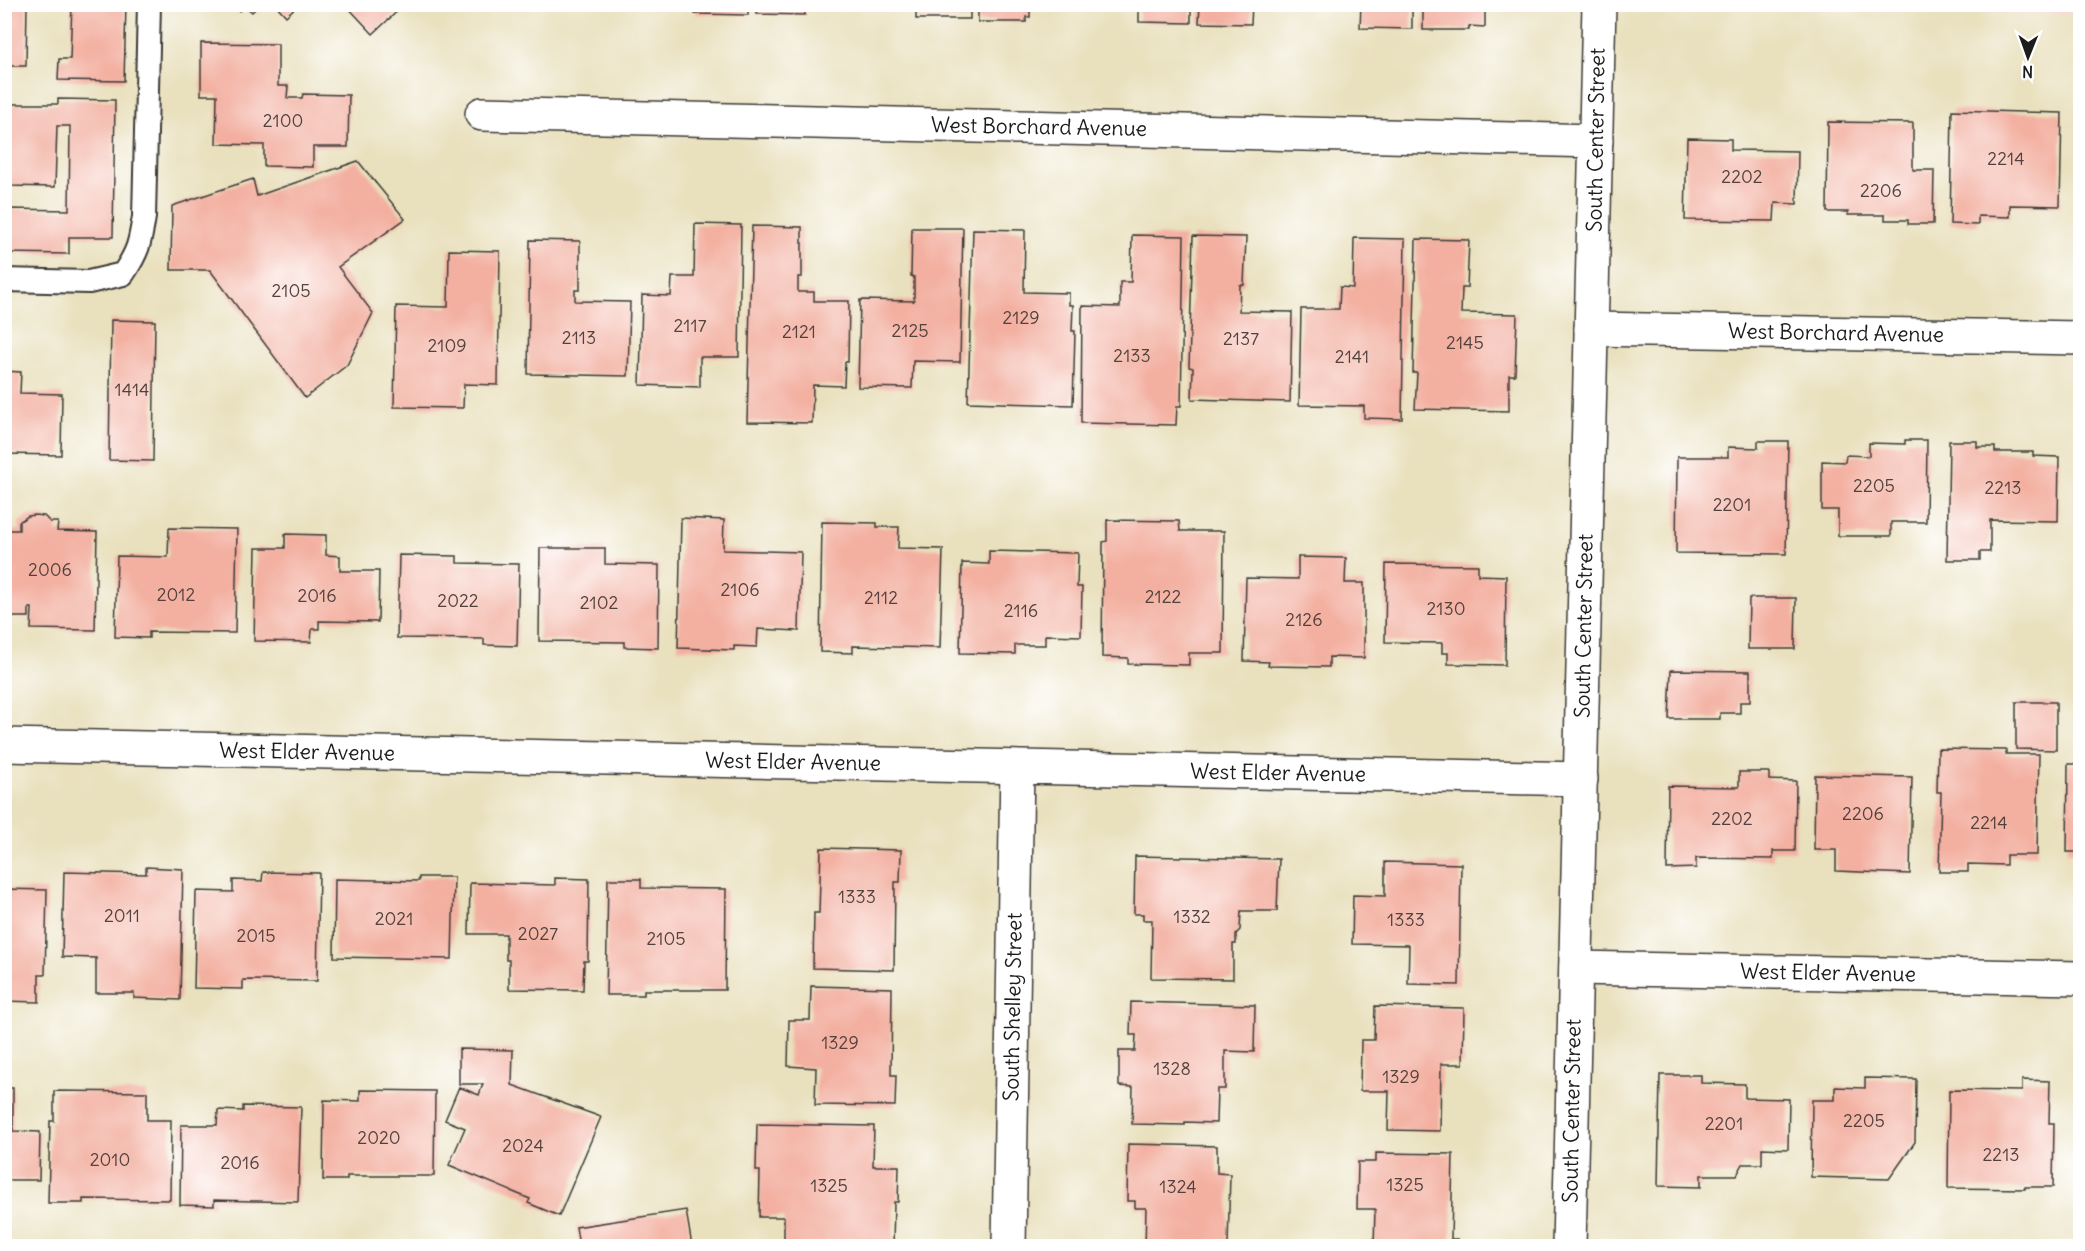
<svg xmlns="http://www.w3.org/2000/svg" width="2085" height="1251" font-family="Delius,sans-serif">
<style>
.built{fill:#f7cfd0}
.building{fill:#f3b0a1}
.lines{fill:none;stroke-linecap:round;stroke-linejoin:round}
.lane-casing{stroke:#3b3934;stroke-width:26}
.street-casing{stroke:#3b3934;stroke-width:36}
.secondary-casing{stroke:#3b3934;stroke-width:36}
.lane{stroke:#fff;stroke-width:22}
.street{stroke:#fff;stroke-width:33}
.secondary{stroke:#fff;stroke-width:33}
.labels{text-anchor:middle;stroke-width:4.5;stroke-linejoin:round;paint-order:stroke}
.number-label{font-size:18px;fill:#52413d}
.street-label{font-size:21px;fill:#1c1c1c;stroke:#fff}
</style>
<rect width="100%" height="100%" fill="#fff"/>
<filter id="ink" filterUnits="userSpaceOnUse"><feTurbulence type="fractalNoise" baseFrequency=".0167" numOctaves="2"/><feDisplacementMap in="SourceGraphic" scale="12" xChannelSelector="R" yChannelSelector="G"/><feConvolveMatrix kernelMatrix="1 2 1 2 8 2 1 2 1" color-interpolation-filters="sRGB"/></filter>
<filter id="wash" filterUnits="userSpaceOnUse"><feTurbulence type="fractalNoise" baseFrequency=".008" numOctaves="4" result="noise"/><feDisplacementMap in="SourceGraphic" scale="24" xChannelSelector="R" yChannelSelector="G"/><feGaussianBlur stdDeviation="1.35" result="paint"/><feColorMatrix in="noise" values="0 0 0 0 0 0 0 0 0 0 0 0 0 0 0 0 0 1.4 0 .05"/><feComposite in="paint" operator="in"/></filter>
<g filter="url(#wash)">
<rect width="100%" height="100%" fill="#e9e0bd"/>
<!-- built -->
<path class="built" d="M1664 5 2080 4V14L1664 6Z"/>
<g id="blocks">
<!-- building -->
<path class="building" d="M4 4H27L26 66H4Z
M72 4H126L124 81 58 80 59 59H70Z
M234 4H260L252 12 245 6 240 11Z
M275 4H299L286 16Z
M345 4H405L373 34Z
M695 4H748V15L695 14Z
M757 4H809V11H805V15L757 14Z
M916 4H970V19H916Z
M978 4H1030V17H1026V22H978Z
M1139 4H1191V23L1139 22Z
M1200 4H1252L1251 24 1199 23Z
M1361 4H1412V29L1360 28Z
M1423 4H1485V27L1469 26V30H1423Z
M201 43 278 44V86H288L287 98H302L303 94 349 95 348 147H313V167L264 166V145L216 144 217 95H201Z
M58 99 115 100 113 237H69V254L8 253 9 209 69 210 70 126H57L55 187 9 186V181H4V104H58Z
M1952 110 2062 113 2060 206 2010 205V217L1978 216V225L1950 224Z
M1828 122 1913 123V170H1934L1933 224H1908V220H1885V215H1848V212H1827Z
M1687 138 1731 139V150L1798 151 1797 204 1775 203 1774 221 1685 220Z
M358 161 405 219 338 267 373 313 347 365 305 398 210 270H171L172 206 253 179 257 196Z
M695 224 741 225 739 357H700V387L640 385 642 295 671 296 672 277H694Z
M752 226 802 227V277H798V292H814V301H849L848 362H845L844 386 813 385 812 423 747 422Z
M912 228H963L960 362 913 361 912 388 858 387 860 300 914 301V277L911 276Z
M973 229 1025 230 1024 292 1069 293V305H1073L1072 331H1075L1073 405 968 402Z
M1132 235 1184 236 1181 406H1177L1176 425 1081 423 1082 306 1120 307V282H1131Z
M1193 236 1246 237 1244 285H1240L1239 311 1292 312 1290 402 1192 399 1193 368 1189 367Z
M1354 238 1405 239 1402 419 1364 418V406L1299 405 1301 309H1339L1340 287 1353 288Z
M1416 239 1469 240 1467 288H1462L1461 313 1517 314 1515 375H1509V411L1415 409 1417 373H1413Z
M530 240 580 241V290H575V301L630 302 628 376 528 374Z
M449 250 500 251 498 385 464 384 463 408 394 407 396 306 448 307Z
M111 320 155 321 153 461 109 460Z
M4 371 21 372 20 393 62 394 61 455 4 454Z
M1905 440H1927L1926 522H1891V536H1838V510H1822V461L1845 462 1846 455 1869 456V443L1905 444Z
M1758 441H1788L1786 554 1676 553 1677 457H1728V447L1758 448Z
M1949 441H1977V447H1995V452H2033V456L2059 457 2058 521 1990 520V552H1980V560H1947Z
M35 515 44 516 50 522H58L57 531 97 532 95 630 31 629 32 608H29V617H5V530H19V522L28 516Z
M681 518 724 520 723 550 801 552 799 631 758 629 757 647 734 646V650L678 648Z
M1107 520 1179 521 1180 531H1224L1223 653H1189V665L1128 664V658L1102 657 1103 542 1107 541Z
M822 522 877 523V527H899L898 548 943 549 940 648 853 646V653L820 652Z
M169 528 237 529 235 633 149 632V638L115 637 117 556 168 557Z
M285 534 326 535V555L340 556V571H379L378 622 319 621V629H312L311 642 254 641 256 548H285Z
M540 548H605V564L659 565 658 648 624 647V642L539 641Z
M989 551 1078 553 1077 587H1082L1081 636 1045 635V645H1015V654L960 653 962 563 989 564Z
M399 555 457 556V563L519 564 517 646 484 645V639L397 638Z
M1298 557 1346 558 1345 583H1364V658L1329 657V667L1268 666 1269 662 1244 661 1246 578 1298 579Z
M1386 564 1478 565V575L1506 576 1505 665 1448 664V653H1442V643L1385 642Z
M1749 598H1796L1795 649H1748Z
M1671 670 1750 671V702H1740V713H1720V719H1669Z
M2016 702H2056V750L2016 749Z
M1938 749 2006 750V754H2039L2037 855H2006V865L1968 864V872H1939L1941 792H1937Z
M2068 764H2080V852H2067Z
M1739 772H1769V780L1796 781 1795 851H1773V859L1696 858V868L1667 869 1668 786 1739 787Z
M1815 775 1912 777 1910 874 1836 871V850H1814Z
M821 848 901 850 900 882H895L894 970 813 968 814 913H819Z
M1135 856 1279 859 1277 911H1241L1240 930 1236 934V944H1233V979L1151 978 1152 920H1143V914H1134Z
M1385 862 1461 864 1459 985 1408 984 1409 945 1352 944 1353 895 1385 896Z
M146 867 183 869 180 1000 134 998V993H96V958L62 957 64 872 146 874Z
M263 872 319 873 317 981 243 980V989L194 988 196 891 233 892V880L262 881Z
M419 877H454L452 959 334 957 335 879 419 881Z
M555 878 589 879 588 961H584L583 990 509 989V960H506V934H469L470 883 555 885Z
M608 879H641V888L726 889 725 990H644V995H606Z
M4 889 47 890 45 975H39V1002L4 1001Z
M811 986 892 988 891 1075H896L895 1106 815 1105 816 1068 788 1066 789 1020H810Z
M1131 1002 1255 1005 1254 1052 1225 1051V1089H1217L1216 1123 1185 1122V1125L1132 1124 1133 1087 1119 1086V1051H1135L1136 1035H1130Z
M1375 1006 1464 1008 1463 1064H1441L1440 1131 1388 1130 1389 1091H1360L1361 1040H1374Z
M459 1049 513 1050 512 1085 601 1117 559 1216 528 1203 530 1199 449 1165 465 1128 445 1120 459 1087 479 1095 483 1084H459Z
M1660 1075H1701V1083L1745 1084V1098L1789 1099 1788 1149 1762 1148V1164H1743L1737 1175H1701V1187L1658 1186Z
M1865 1078 1916 1079 1915 1142 1889 1179 1811 1177 1812 1100H1835V1087L1865 1088Z
M2022 1080 2050 1081 2049 1123H2054L2053 1187H2025V1189L1948 1188 1949 1090 2022 1091Z
M2078 1082H2080V1183H2076Z
M4 1088H13V1131L40 1132 39 1180H4Z
M360 1090 435 1091 434 1176H347V1180H323L324 1100 360 1101Z
M54 1091 147 1092V1120H171L170 1200 83 1199V1203H48L50 1121H54Z
M243 1106 301 1107 298 1202 214 1200V1206L180 1205 181 1125H217L218 1110 243 1111Z
M757 1124 874 1126 873 1166H899L898 1202H894L893 1246H784V1217H759L760 1171H756Z
M1128 1144 1217 1146V1173L1230 1174 1228 1246H1145L1146 1208H1135V1201H1127Z
M1376 1153 1453 1154 1451 1239H1458V1246H1374L1375 1209H1357L1358 1162H1376Z
M686 1210 692 1246H579L576 1227Z"/>
</g>
</g>
<g filter="url(#ink)">
<use href="#blocks" fill-opacity="0" stroke="#3b3934" stroke-width="1.5"/>
<g class="lines">
<!-- lane casing -->
<g class="lane-casing">
<path id="lane" d="M4 280 89 282 123 274C138 252 140 243 144 217L149 4"/>
</g>
<!-- street casing -->
<g class="street-casing">
<path id="street" d="M482 114 1596 141
M1591 329 2080 338
M4 745 1581 779
M1576 968 2080 978
M1009 1246 1017 767"/>
</g>
<!-- secondary casing -->
<g class="secondary-casing">
<path id="secondary" d="M1569 1246 1599 4"/>
</g>
<!-- lane -->
<use href="#lane" class="lane"/>
<!-- street -->
<use href="#street" class="street"/>
<!-- secondary -->
<use href="#secondary" class="secondary"/>
</g>
</g>
<g class="labels">
<!-- number labels -->
<g class="number-label">
<text x="283" y="127">2100</text>
<text x="2006" y="165">2214</text>
<text x="1742" y="183">2202</text>
<text x="1881" y="197">2206</text>
<text x="291" y="297">2105</text>
<text x="1021" y="324">2129</text>
<text x="690" y="332">2117</text>
<text x="910" y="337">2125</text>
<text x="799" y="338">2121</text>
<text x="579" y="344">2113</text>
<text x="1241" y="345">2137</text>
<text x="1465" y="349">2145</text>
<text x="447" y="352">2109</text>
<text x="1132" y="362">2133</text>
<text x="1352" y="363">2141</text>
<text x="132" y="396">1414</text>
<text x="1874" y="492">2205</text>
<text x="2003" y="494">2213</text>
<text x="1732" y="511">2201</text>
<text x="50" y="576">2006</text>
<text x="740" y="596">2106</text>
<text x="176" y="601">2012</text>
<text x="317" y="602">2016</text>
<text x="1163" y="603">2122</text>
<text x="881" y="604">2112</text>
<text x="458" y="607">2022</text>
<text x="599" y="609">2102</text>
<text x="1446" y="615">2130</text>
<text x="1021" y="617">2116</text>
<text x="1304" y="626">2126</text>
<text x="1863" y="820">2206</text>
<text x="1732" y="825">2202</text>
<text x="1989" y="829">2214</text>
<text x="857" y="903">1333</text>
<text x="122" y="922">2011</text>
<text x="1192" y="923">1332</text>
<text x="394" y="925">2021</text>
<text x="1406" y="926">1333</text>
<text x="538" y="940">2027</text>
<text x="256" y="942">2015</text>
<text x="666" y="945">2105</text>
<text x="840" y="1049">1329</text>
<text x="1172" y="1075">1328</text>
<text x="1401" y="1083">1329</text>
<text x="1864" y="1127">2205</text>
<text x="1724" y="1130">2201</text>
<text x="379" y="1144">2020</text>
<text x="523" y="1152">2024</text>
<text x="2001" y="1161">2213</text>
<text x="110" y="1166">2010</text>
<text x="240" y="1169">2016</text>
<text x="1405" y="1191">1325</text>
<text x="829" y="1192">1325</text>
<text x="1178" y="1193">1324</text>
</g>
<!-- street labels -->
<g class="street-label">
<text transform="translate(1039 127) rotate(1)" y="7">West Borchard Avenue</text>
<text transform="translate(1596 140) rotate(-89)" y="7">South Center Street</text>
<text transform="translate(1836 333) rotate(1)" y="7">West Borchard Avenue</text>
<text transform="translate(1584 626) rotate(-89)" y="7">South Center Street</text>
<text transform="translate(307 752) rotate(1)" y="7">West Elder Avenue</text>
<text transform="translate(793 762) rotate(1)" y="7">West Elder Avenue</text>
<text transform="translate(1278 773) rotate(1)" y="7">West Elder Avenue</text>
<text transform="translate(1828 973) rotate(1)" y="7">West Elder Avenue</text>
<text transform="translate(1013 1007) rotate(-89)" y="7">South Shelley Street</text>
<text transform="translate(1572 1111) rotate(-89)" y="7">South Center Street</text>
</g>
</g>
<!-- margin -->
<rect width="2085" height="1251" fill="none" stroke="#fff" stroke-width="24"/>
<!-- north arrow -->
<g transform="translate(2028 57) rotate(181)" stroke="#ffffff" stroke-width="4.5" paint-order="stroke">
<path d="M0-4.5L10 22L0 15L-10 22Z" fill="#1c1c1c"/>
<text y="-9" font-size="16" font-weight="bold" text-anchor="middle" fill="#1c1c1c">N</text>
</g>
</svg>
